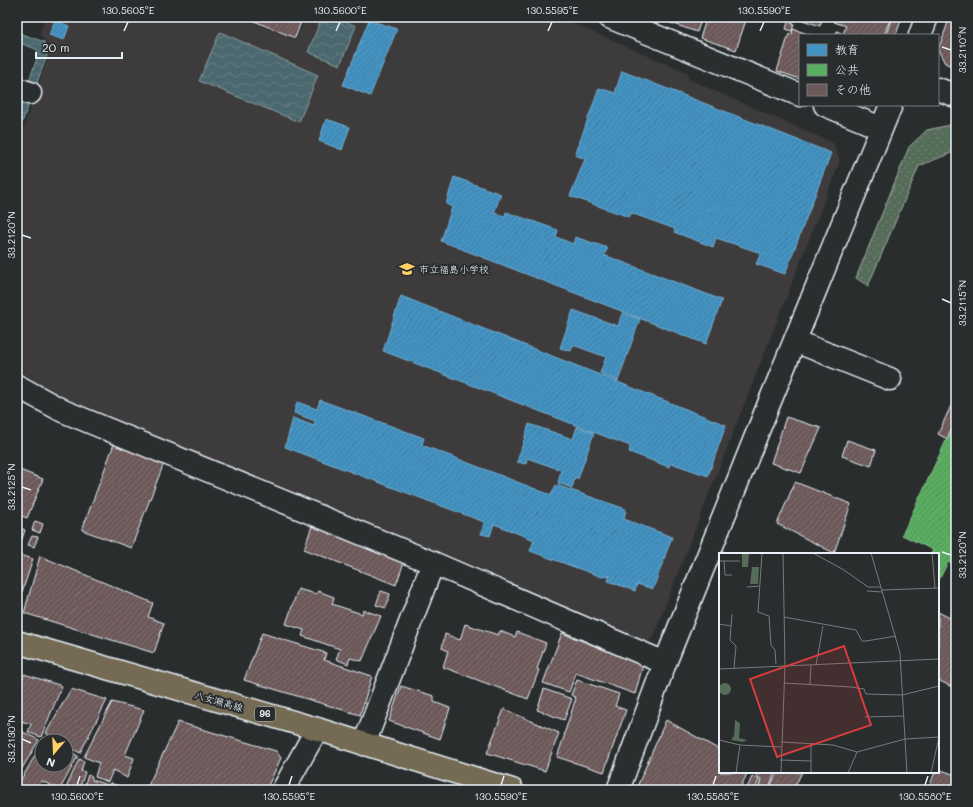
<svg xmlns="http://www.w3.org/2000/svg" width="973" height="807" font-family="Mali,'Klee One',sans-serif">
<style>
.built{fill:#3e3a3b}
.garden{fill:url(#garden-dots);stroke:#9eaea8}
.water{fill:url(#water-waves);stroke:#8a9fa5}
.schools{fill:url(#schools-hatch);stroke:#74afd3}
.public{fill:url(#public-hatch);stroke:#85c28e}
.building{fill:url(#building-hatch);stroke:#e8f1f8}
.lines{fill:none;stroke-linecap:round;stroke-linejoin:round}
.minor-casing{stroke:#e8f1f8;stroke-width:25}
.major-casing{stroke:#e8f1f8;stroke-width:25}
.minor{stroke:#2a2d2e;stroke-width:22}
.major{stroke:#746b52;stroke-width:22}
.ticks{fill:none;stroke:#e8f1f8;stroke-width:1.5}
.labels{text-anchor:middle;stroke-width:4;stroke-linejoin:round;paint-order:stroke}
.shield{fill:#2a2d2e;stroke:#afb6bb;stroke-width:1}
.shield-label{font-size:9px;font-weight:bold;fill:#e8f1f8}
.poi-label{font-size:10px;fill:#e8f1f8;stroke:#2a2d2e;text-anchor:start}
.street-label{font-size:10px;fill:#e8f1f8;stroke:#2a2d2e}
.inset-road{fill:none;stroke:#767b7f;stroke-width:1}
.view{fill:#d83c3d;fill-opacity:0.15;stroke:#d83c3d;stroke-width:2}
.inset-edge{fill:none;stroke:#e8f1f8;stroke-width:2}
.neatline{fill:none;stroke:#e8f1f8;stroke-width:1.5}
.ticks-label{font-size:10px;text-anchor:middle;fill:#e8f1f8}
</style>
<defs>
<pattern id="garden-dots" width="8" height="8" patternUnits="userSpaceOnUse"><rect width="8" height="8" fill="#556c59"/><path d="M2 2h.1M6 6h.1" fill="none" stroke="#6d8172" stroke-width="1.8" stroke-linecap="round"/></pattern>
<pattern id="water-waves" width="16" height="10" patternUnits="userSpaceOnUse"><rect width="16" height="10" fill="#4b686e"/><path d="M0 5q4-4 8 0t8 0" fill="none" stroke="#657e83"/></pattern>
<pattern id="schools-hatch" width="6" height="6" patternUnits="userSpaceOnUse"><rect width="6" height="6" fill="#4393c3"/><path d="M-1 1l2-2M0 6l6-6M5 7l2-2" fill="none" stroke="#447999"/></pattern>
<pattern id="public-hatch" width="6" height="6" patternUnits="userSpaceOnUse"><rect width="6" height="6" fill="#5aae61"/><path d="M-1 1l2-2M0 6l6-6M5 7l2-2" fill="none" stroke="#548f5a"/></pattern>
<pattern id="building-hatch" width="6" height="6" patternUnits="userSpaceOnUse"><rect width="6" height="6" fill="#6c5959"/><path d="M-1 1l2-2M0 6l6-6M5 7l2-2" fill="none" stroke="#817172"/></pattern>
</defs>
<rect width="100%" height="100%" fill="#2a2d2e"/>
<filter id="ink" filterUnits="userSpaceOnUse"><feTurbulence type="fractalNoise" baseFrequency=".025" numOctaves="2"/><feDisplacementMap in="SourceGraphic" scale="8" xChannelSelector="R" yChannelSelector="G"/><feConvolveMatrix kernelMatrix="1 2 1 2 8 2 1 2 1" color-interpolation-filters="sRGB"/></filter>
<g filter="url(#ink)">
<!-- built -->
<path class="built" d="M46 17H238L296 40 306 17H375L389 22 392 17H558L688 73V79L833 143 840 161 652 639 645 645 69 404 17 377V147L51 48 39 34Z"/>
<!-- garden -->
<path class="garden" d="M950 125 956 126V151L919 166 868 286 856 278 909 147 927 130Z"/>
<!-- water -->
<path class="water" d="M322 17H335L356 26 340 65 308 52Z
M17 32 44 42 47 47 48 53 17 136V113L39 53 36 49 17 42Z
M220 32 318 75 299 122 199 81Z"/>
<!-- schools -->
<path class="schools" d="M55 20 69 26 64 40 49 35Z
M369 20 397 29 370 96 343 85Z
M622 71 831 153 785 274 756 264 761 253 716 238 713 247 674 232 675 229 631 213 629 217 570 196 585 159 575 155 599 88 615 93Z
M326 119 350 127 342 150 319 141Z
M454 177 501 194 494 213 505 216 506 212 558 230 556 237 573 244 575 237 608 248 604 255 722 300 706 344 441 241 452 207 446 204Z
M401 296 726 425 708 476 671 463 669 467 629 452 630 446 383 351Z
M573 310 618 326 622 313 640 319 618 381 600 373 606 357 573 345 571 351 560 348Z
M320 400 424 438 422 445 551 495 556 485 626 509 624 519 672 537 653 589 637 584 635 591 608 581 610 575 602 577 530 551 534 540 494 524 490 536 481 534 484 522 285 447 293 418 314 426 315 421 294 413 297 402 317 409Z
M529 424 573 439 577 427 594 433 578 479 575 477 572 488 558 483 561 470 527 458 526 464 517 462Z"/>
<!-- public -->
<path class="public" d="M951 430 956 432V566L948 562 939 580 938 579V554H931L933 550 902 535Z"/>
<!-- building -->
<path class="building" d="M250 17H303L295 38 249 19Z
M653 17H702L697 32Z
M707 17H747L736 50 700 38Z
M794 17H823L820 26Z
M836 17H891L884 35H836L837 31 843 34 846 26 834 22Z
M892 17H902L896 35H886Z
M950 17H956V68L945 63 938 50Z
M788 22 794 24 792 31 786 29Z
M793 29 811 35H800V79L777 71 789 34H792Z
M955 397 956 432 951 430 947 439 938 434Z
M786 417 821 428 801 473 771 463Z
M847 440 876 450 871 466 842 456Z
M114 444 164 463 131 548 82 530Z
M17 469 43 479 27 518 17 514Z
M795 482 851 504 834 553 777 524Z
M35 521 43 524 40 533 32 530Z
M17 526 25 530 17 554Z
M312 526 404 562 396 585 304 549Z
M32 536 38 537 34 547 28 545Z
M17 554 33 559 17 607Z
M40 556 153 603 148 617 164 623 154 653 24 613Z
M298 589 316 594 318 591 334 597 332 604 362 614 363 610 381 616 362 661 350 658 348 664 336 659 340 649 302 636 304 630 286 624Z
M381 591 390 594 386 608 376 605Z
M938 612 956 621V689L938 680Z
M465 624 498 635 500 631 515 637 517 632 546 643 537 669 539 670 528 699 443 667 448 651 442 648 445 634 460 640Z
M262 633 326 653 324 660 372 676 360 715 244 680Z
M562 633 643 665 635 694 576 673 569 692 543 683Z
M24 674 62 686 41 737 28 732 31 724 17 720V693Z
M577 680 619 694 615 706 626 710 604 772 557 757 565 734H564L576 698 571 695Z
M401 686 434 696V702L450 708 440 739 389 721Z
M71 689 107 700 80 753 66 744V741H60L46 733Z
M544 689 572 699 564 720 537 710Z
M112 702 144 710 125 755 134 758 127 778 113 770 108 782 95 777 99 763 84 757Z
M504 709 559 733 545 771 487 753Z
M666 720 720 750V772H748L739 790 636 789Z
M178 722 276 751 281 758 266 790H146Z
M17 729 39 740 17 777Z
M42 743V765H66V750L78 756 60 789 41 781 39 790H17V787Z
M79 759 84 761 81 771 85 772 79 790H65Z
M938 769 956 775V790H928L935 772H938Z
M758 772H775L768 790H758L761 779 756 776Z
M777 772H802L793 790H769Z
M88 775 92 777V780L108 785 110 783 122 787 121 790H87L83 789Z
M752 777 759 779 755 790H746Z"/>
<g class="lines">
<!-- minor casing -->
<g class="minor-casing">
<path id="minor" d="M609 17 800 95
M920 35 927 17
M17 89 30 93
M938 89 956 96
M825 105 881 128
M795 341 890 379
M17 386 63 411 433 563 665 663
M364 744 433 563
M283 790 317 729
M618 790 665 663 766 411 891 105"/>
</g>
<!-- major casing -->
<g class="major-casing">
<path id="major" d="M17 642 317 729 512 790"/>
</g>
<!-- minor -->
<use href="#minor" class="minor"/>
<!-- major -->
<use href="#major" class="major"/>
</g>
</g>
<!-- ticks -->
<path class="ticks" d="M124 31 128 22M336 31 340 22M548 31 552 22M760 31 764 22M942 47 951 50M22 235 31 238M942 299 951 303M22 487 31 490M942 552 951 555M22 739 31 743M77 785 80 776M289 785 292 776M501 785 504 776M713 785 716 776M925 785 928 776"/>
<!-- icons -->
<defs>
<g id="school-bare" transform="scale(1.2)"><path d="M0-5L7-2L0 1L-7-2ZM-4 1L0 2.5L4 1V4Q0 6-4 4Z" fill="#ffd166" stroke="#2a2d2e" stroke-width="2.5" paint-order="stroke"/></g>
</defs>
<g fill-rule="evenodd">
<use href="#school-bare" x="407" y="269"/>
</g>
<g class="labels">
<!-- shield labels -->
<rect class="shield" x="255" y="707" width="20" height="14" rx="3"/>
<g class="shield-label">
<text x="265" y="717">96</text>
</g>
<!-- poi labels -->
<g class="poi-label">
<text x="419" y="273">市立福島小学校</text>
</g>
<!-- street labels -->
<g class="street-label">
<text transform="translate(219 701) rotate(16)" y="4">八女瀬高線</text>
</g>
</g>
<!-- overview -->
<g transform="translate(719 553)">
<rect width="220" height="220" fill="#2a2d2e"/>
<path d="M23 0H30L29 14H23Z" fill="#556c59"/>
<path d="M33 14H40L39 31H31Z" fill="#556c59"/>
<path d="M0 136a6 6 0 1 1 12 0a6 6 0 1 1-12 0ZM16 167 21 170 20 185 28 187 24 189 12 187 15 183Z" fill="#556c59"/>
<path class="inset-road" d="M43 0 39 59 50 63 52 92 56 97 57 111M64 0 66 112M94 0 125 17 149 34H162M152 0 181 100 188 220M213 0 216 35M0 8H21M5 8 6 22H13M28 34 40 33M163 37 220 35M148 38 163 39M13 61 11 87 17 93 15 115M65 64 137 77 143 88H147L177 83M0 71 12 73M97 112 104 73M0 116 220 106M65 130 132 134 145 136 147 141 183 142 220 133M91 131 92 112M146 164 185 163M0 187 21 192 62 194M62 189 114 192 138 199 186 186 220 184M92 190V220M61 207 92 208M17 220 21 192M62 220 66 112M129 220 138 199M212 220 220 184"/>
<path class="view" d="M125 93 152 172 58 204 31 126Z"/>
<rect width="220" height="220" class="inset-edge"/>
</g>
<!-- margin -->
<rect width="973" height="807" fill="none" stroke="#2a2d2e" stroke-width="44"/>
<!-- legend -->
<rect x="799" y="34" width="140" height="72" fill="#2a2d2e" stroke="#767b7f"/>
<rect x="807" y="44" width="20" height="12" fill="#4393c3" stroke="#767b7f"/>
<text x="835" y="54" font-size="12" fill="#e8f1f8">教育</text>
<rect x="807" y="64" width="20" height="12" fill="#5aae61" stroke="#767b7f"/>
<text x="835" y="74" font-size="12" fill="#e8f1f8">公共</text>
<rect x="807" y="84" width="20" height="12" fill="#6c5959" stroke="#767b7f"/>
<text x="835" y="94" font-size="12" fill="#e8f1f8">その他</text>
<!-- north arrow -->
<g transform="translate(54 753) rotate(199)"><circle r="19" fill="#2a2d2e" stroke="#767b7f"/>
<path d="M0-3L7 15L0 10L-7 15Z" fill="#ffd166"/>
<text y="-6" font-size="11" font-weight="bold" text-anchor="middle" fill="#e8f1f8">N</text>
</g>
<!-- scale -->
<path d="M36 52v6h86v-6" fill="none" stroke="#e8f1f8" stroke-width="2"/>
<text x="42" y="52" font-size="12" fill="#e8f1f8" stroke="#2a2d2e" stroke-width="3" paint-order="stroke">20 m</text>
<rect x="22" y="22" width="929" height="763" class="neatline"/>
<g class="ticks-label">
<text x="128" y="14">130.5605°E</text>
<text x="340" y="14">130.5600°E</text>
<text x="552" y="14">130.5595°E</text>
<text x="764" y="14">130.5590°E</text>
<text transform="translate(962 50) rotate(-90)" y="4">33.2110°N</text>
<text transform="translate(11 235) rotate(-90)" y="4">33.2120°N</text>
<text transform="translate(962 303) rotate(-90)" y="4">33.2115°N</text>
<text transform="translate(11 487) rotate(-90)" y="4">33.2125°N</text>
<text transform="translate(962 555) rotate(-90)" y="4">33.2120°N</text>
<text transform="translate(11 739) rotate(-90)" y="4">33.2130°N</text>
<text x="77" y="800">130.5600°E</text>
<text x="289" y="800">130.5595°E</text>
<text x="501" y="800">130.5590°E</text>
<text x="713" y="800">130.5585°E</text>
<text x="925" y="800">130.5580°E</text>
</g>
</svg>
